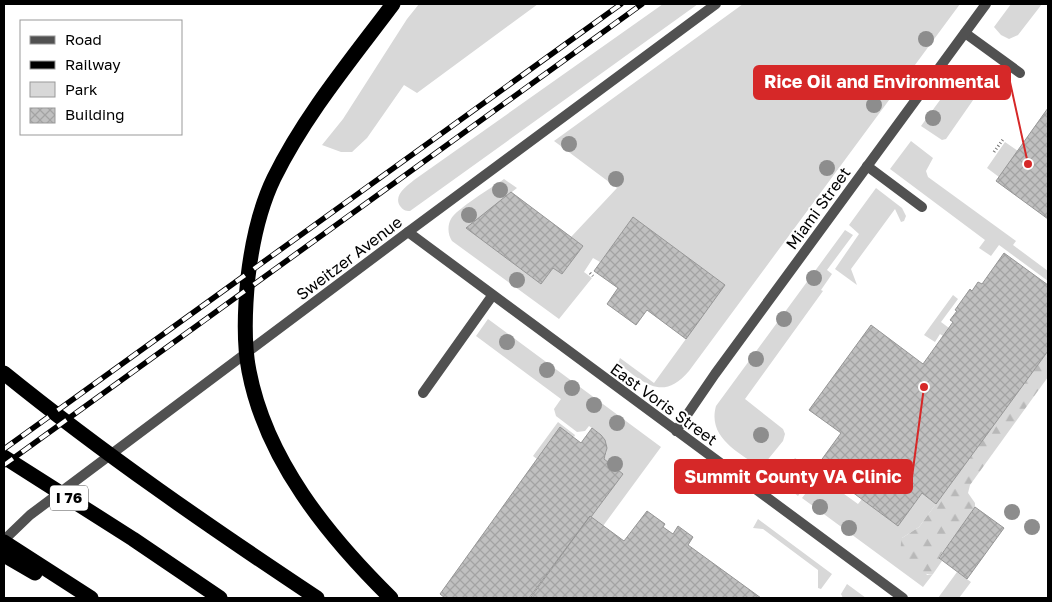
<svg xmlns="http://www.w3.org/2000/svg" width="1052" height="602" font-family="'Golos Text',sans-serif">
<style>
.green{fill:#d8d8d8}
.forest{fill:url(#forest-firs)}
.building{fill:url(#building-cross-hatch);stroke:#959595}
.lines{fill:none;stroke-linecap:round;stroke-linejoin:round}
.path{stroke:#737373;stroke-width:3;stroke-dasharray:1 2.5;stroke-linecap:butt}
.service{stroke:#515151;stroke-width:10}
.minor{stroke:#515151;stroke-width:10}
.tertiary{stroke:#515151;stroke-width:10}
.motorway{stroke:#000;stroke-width:15}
.rail-casing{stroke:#000;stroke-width:5.5}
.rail{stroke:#fff;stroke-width:4;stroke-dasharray:11;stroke-linecap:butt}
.tree{fill:#8d8d8d}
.labels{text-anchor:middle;stroke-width:4;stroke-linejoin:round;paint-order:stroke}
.shield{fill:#fff;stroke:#4c4c4c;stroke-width:1}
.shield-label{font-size:15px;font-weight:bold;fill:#000}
.street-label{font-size:16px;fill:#000;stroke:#fff}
.leader{fill:none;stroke:#d62828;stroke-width:2}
.callout-dot{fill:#d62828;stroke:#fff;stroke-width:2}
.callout{fill:#d62828;stroke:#d62828;stroke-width:2}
.callout-label{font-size:18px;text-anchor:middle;font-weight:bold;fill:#fff}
</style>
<defs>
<pattern id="forest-firs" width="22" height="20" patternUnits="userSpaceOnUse" patternTransform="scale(1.25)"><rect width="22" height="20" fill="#d8d8d8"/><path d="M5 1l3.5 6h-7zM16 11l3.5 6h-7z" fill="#b8b8b8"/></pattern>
<pattern id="building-cross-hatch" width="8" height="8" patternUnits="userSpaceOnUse" patternTransform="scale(1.25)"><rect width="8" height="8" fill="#c0c0c0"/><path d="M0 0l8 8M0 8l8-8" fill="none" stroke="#a3a3a3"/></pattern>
</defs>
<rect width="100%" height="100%" fill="#fff"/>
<!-- green -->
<path class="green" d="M419 4H538L417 93 404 85 367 138 352 152H341L322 145 343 119 407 19Z
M663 4H698L410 211C405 211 403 210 400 206 393 195 407 186 414 180Z
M743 4H960L689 371C663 402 644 383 618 363L620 358 654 383 725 285 633 217 600 262 593 258 584 272 592 278 559 319 452 241C448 235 447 226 451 219 456 209 493 187 504 179L517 188 466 228 541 284 553 268 562 274 583 246 571 237 617 188 554 141Z
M1011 4H1042L1018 35 1009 39 1001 35 994 27Z
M962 70 978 83V93L946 139 942 140 921 126Z
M911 141 933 158 926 171 928 177 1016 241 1013 245 1048 271V281L999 245 991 256 979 248 985 240 890 169Z
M1005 142 1018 151 999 177 987 168Z
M876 188 902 208 906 216 904 221 901 222 895 209 851 269 857 285 835 269 859 234 849 225Z
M845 230 853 235 827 270 832 274 821 290 823 291 745 399 783 429 785 434 783 441 761 468C740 453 707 438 716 406Z
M953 295 958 299 941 322 949 328 943 336 940 334 935 342 924 335Z
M488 319 661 447 603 526 591 517 623 474 604 459C612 443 602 435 589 426L585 431 577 432 556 416 554 409 561 399 476 336Z
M558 422 575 435 574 437 560 428 537 459 533 456Z
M795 458 815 472 798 496 778 480Z
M819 476 858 504 862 499 898 526 922 493 936 504 919 527 902 538 927 575 933 574 923 587 802 498Z
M758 519 832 574 821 589 818 588V570L763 529 753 528Z
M957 572 971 582 959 598H938Z
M847 584 866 598H843L841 594Z"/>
<!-- forest -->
<path class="forest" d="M1048 351V377L970 485 968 493 975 503V507L939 557 942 561 933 574C913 576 896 557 902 538L919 527Z"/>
<!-- building -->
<path class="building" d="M1048 108V219L996 181Z
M511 192 583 246 562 274 553 268 541 284 466 228Z
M633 217 725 285 686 339 647 310 636 325 607 304 618 288 594 271Z
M1004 253 1048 285V351L936 504 922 493 898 526 817 466 841 433 809 410 871 325 923 364 953 322 950 320 957 311 955 310 970 289 972 291 978 282 982 284Z
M560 427 581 443 592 428 601 435 605 440 607 448 604 459 623 474 591 517 590 516 529 598H445L440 594Z
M975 507 1004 528 967 579 939 558Z
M647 511 665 524 663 527 673 534 678 526 693 537 688 545 761 598H533L531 597 590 516 624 541Z"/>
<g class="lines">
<!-- path -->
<path class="path" d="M994 152 1004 138
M590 273 593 276"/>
<!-- service -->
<path class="service" d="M965 33 1020 73
M867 166 922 207
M423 393 492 296"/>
<!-- minor -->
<path class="minor" d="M4 540 30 515 408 232"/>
<!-- tertiary -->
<path class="tertiary" d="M716 4 408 232 903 598
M676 431 715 374 986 4"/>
<!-- motorway -->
<path class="motorway" d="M4 373C104 454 210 527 317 598
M4 457 133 539 220 598
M4 542 91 598
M4 555 35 573
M391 598C328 536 266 460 249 371 243 341 245 307 248 277 252 243 259 209 274 178 305 115 351 60 393 4"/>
<!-- rail casing -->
<g class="rail-casing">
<path id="rail" d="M4 449 621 4
M4 465 642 4"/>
</g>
<!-- rail -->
<use href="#rail" class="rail"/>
</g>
<!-- trees -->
<g class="tree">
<circle cx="926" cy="39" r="8"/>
<circle cx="874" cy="105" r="8"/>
<circle cx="933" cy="118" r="8"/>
<circle cx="569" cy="144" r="8"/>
<circle cx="827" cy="168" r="8"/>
<circle cx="616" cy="179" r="8"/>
<circle cx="500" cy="190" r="8"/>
<circle cx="469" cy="215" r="8"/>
<circle cx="814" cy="278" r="8"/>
<circle cx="517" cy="280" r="8"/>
<circle cx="784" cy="319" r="8"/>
<circle cx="507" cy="342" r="8"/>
<circle cx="756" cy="359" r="8"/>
<circle cx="547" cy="370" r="8"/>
<circle cx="572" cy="388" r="8"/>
<circle cx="594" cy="405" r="8"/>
<circle cx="617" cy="423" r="8"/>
<circle cx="761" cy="435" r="8"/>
<circle cx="615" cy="464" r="8"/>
<circle cx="820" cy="507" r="8"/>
<circle cx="1012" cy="512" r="8"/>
<circle cx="1032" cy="527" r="8"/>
<circle cx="849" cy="528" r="8"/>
</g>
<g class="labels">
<!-- shield labels -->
<rect class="shield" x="50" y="485.5" width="38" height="25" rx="4"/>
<g class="shield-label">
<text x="69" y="503">I 76</text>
</g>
<!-- street labels -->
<g class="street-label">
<text transform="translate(818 208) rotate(-54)" y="6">Miami Street</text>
<text transform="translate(349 258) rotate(-37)" y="6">Sweitzer Avenue</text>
<text transform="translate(664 404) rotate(36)" y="6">East Voris Street</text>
</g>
</g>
<!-- callouts -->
<path class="leader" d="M1028 164L1010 82M924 387L912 477"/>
<g class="callout-dot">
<circle cx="1028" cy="164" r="5"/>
<circle cx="924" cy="387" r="5"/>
</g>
<g class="callout">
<rect x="754" y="66" width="256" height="33" rx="5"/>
<rect x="675" y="460" width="237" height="33" rx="5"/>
</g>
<g class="callout-label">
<text x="882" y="88">Rice Oil and Environmental</text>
<text x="793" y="483">Summit County VA Clinic</text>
</g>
<!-- border -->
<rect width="1052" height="602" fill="none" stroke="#000000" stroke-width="10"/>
<!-- legend -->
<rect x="20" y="20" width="162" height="115" fill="#ffffff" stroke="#999999"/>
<rect x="30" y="36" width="25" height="8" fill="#515151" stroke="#999999"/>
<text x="65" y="45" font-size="15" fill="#000000">Road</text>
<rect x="30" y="61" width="25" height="8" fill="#000000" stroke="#999999"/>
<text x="65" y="70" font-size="15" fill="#000000">Railway</text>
<rect x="30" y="82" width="25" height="15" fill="#d8d8d8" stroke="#999999"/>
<text x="65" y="95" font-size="15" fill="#000000">Park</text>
<rect x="30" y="108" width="25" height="15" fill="url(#building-cross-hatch)" stroke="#999999"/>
<text x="65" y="120" font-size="15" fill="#000000">Building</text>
</svg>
